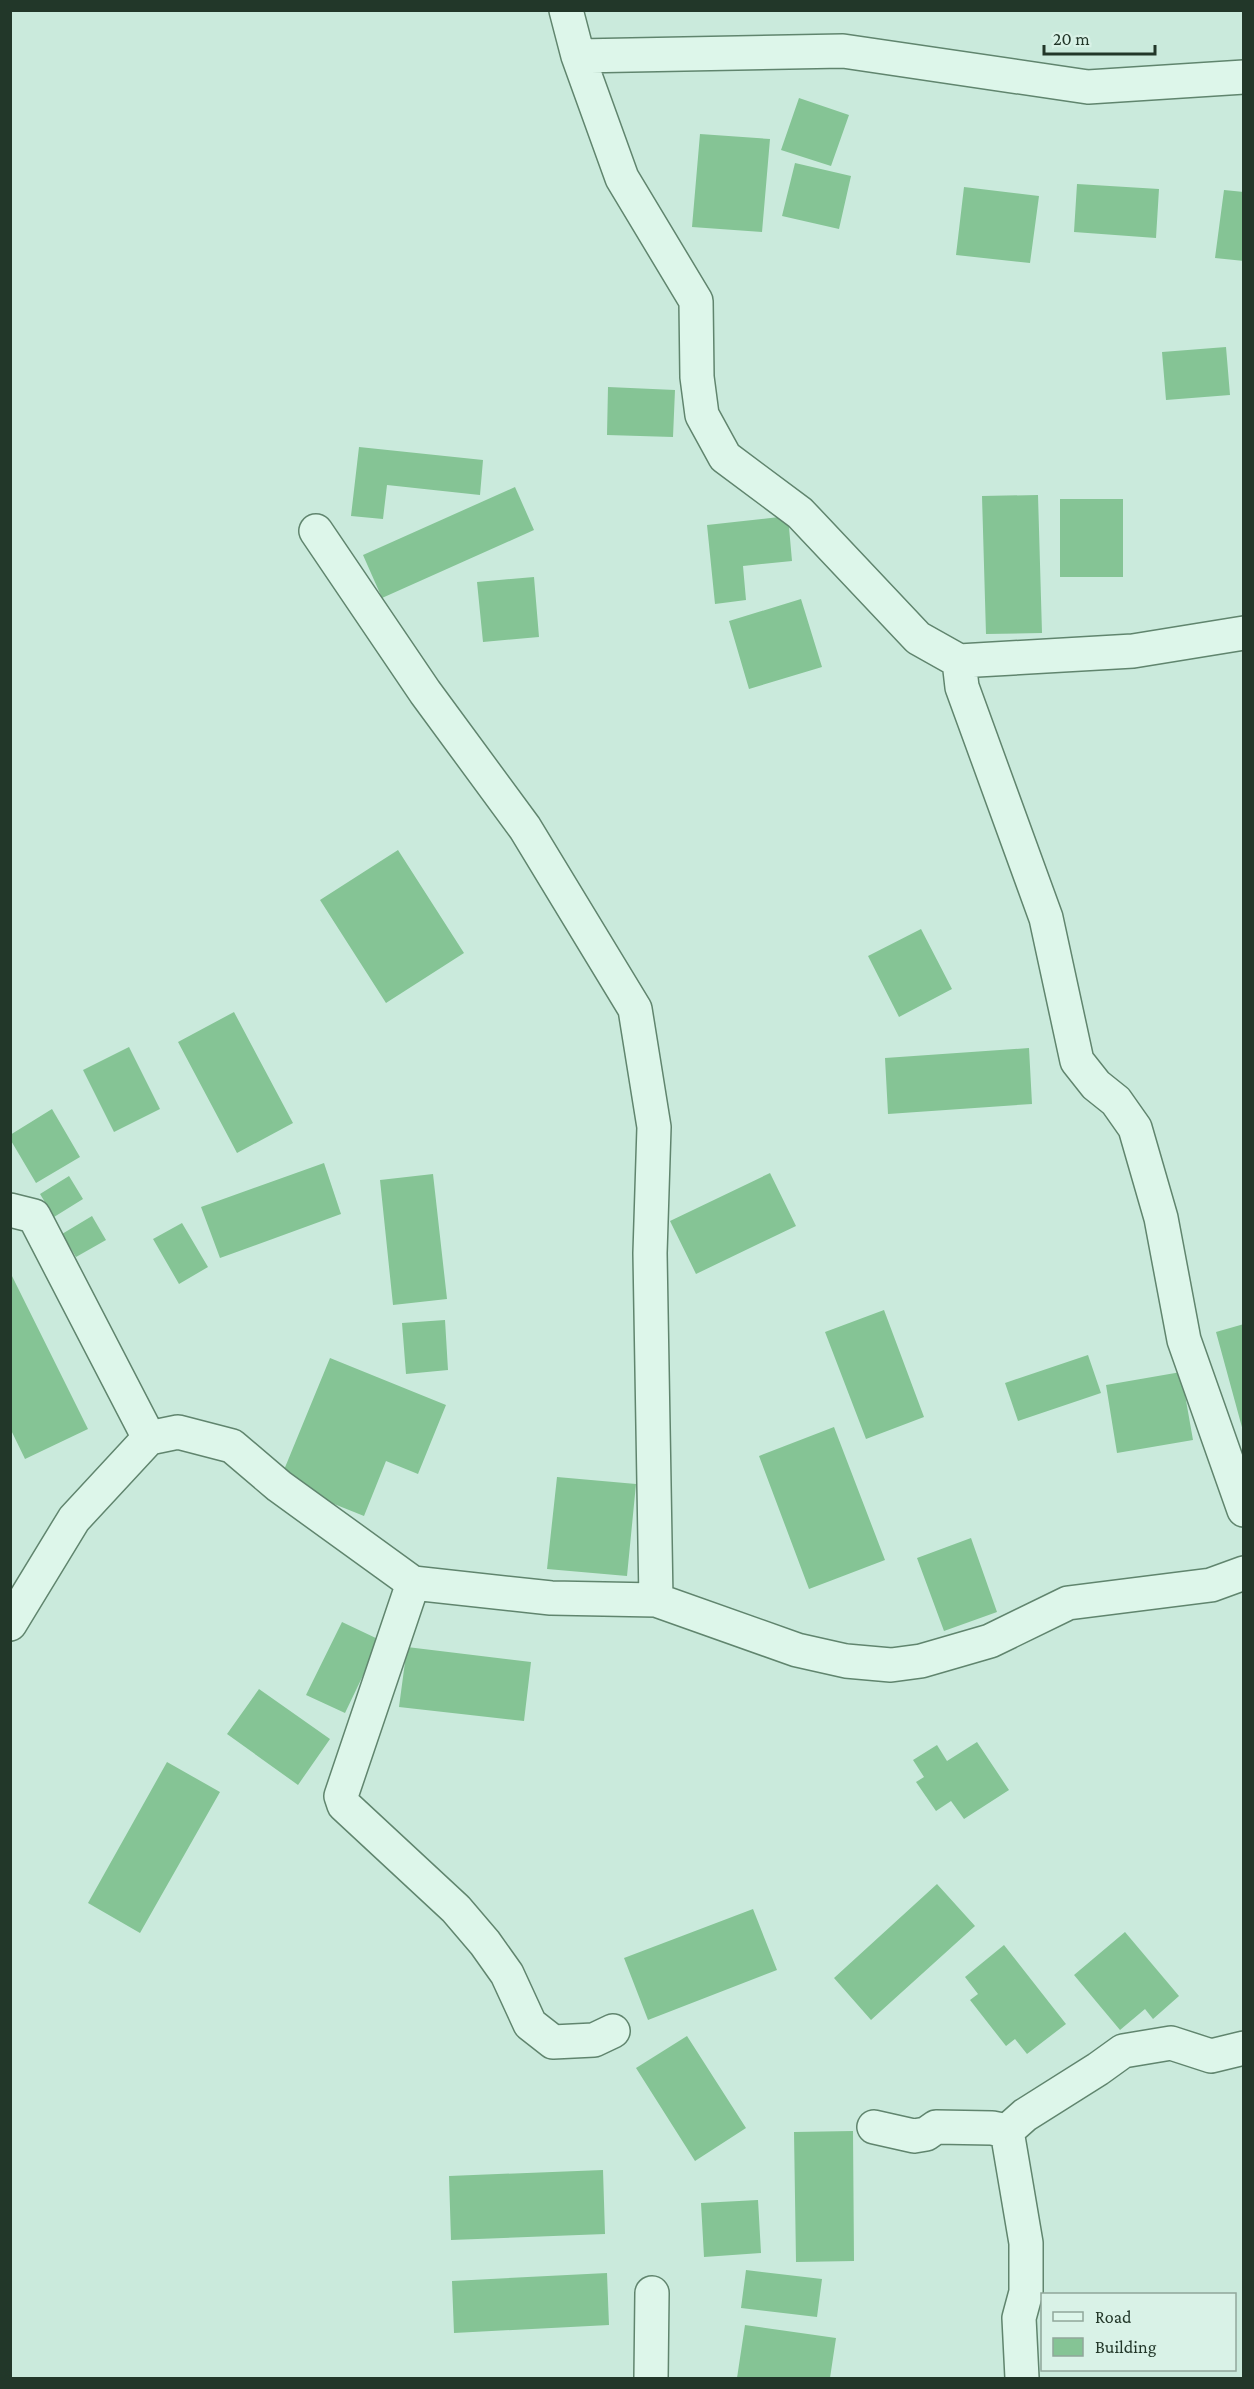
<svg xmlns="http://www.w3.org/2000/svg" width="1254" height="2389" font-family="'Crimson Pro',serif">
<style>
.building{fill:#85c495}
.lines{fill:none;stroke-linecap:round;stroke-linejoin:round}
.minor-casing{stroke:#60856e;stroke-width:36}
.minor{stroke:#ddf6ea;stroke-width:33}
</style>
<rect width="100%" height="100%" fill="#caeadc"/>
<!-- building -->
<path class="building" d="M799 98 849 115 831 166 781 150Z
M700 134 770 139 762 232 692 227Z
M795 163 851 176 839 229 782 216Z
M1077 184 1159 189 1156 238 1074 232Z
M964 187 1039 196 1030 263 956 255Z
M1224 190 1244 192V261L1215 258Z
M1226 347 1230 395 1166 400 1162 352Z
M608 387 675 390 673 437 607 435Z
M359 447 483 460 480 495 387 485 383 519 351 516Z
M515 487 534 530 382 598 363 555Z
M1038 495 1042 633 986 634 982 496Z
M1060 499H1123V577H1060Z
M788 516 792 561 743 566 746 600 715 604 707 525Z
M534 577 539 637 483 642 477 582Z
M801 599 822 667 749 689 729 621Z
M398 850 464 953 386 1003 320 900Z
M921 929 952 989 899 1017 868 956Z
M234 1012 293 1123 237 1153 178 1042Z
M129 1047 160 1109 114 1132 83 1070Z
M1029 1048 1032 1104 888 1114 885 1058Z
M52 1109 80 1157 36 1183 10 1139V1135Z
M324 1163 341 1214 220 1258 201 1207Z
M770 1173 796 1226 696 1274 670 1221Z
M433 1174 447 1299 393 1305 380 1180Z
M69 1176 83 1199 54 1217 40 1194Z
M92 1216 106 1240 76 1257 62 1234Z
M182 1223 208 1267 179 1284 153 1239Z
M10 1272 88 1429 25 1459 10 1428Z
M884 1310 924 1417 866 1439 825 1332Z
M445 1320 448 1370 406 1374 402 1323Z
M1244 1324V1431H1243L1216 1332Z
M1088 1355 1101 1393 1018 1421 1005 1383Z
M330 1358 446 1405 418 1474 386 1461 364 1516 279 1482Z
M1181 1372 1193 1440 1117 1453 1106 1385Z
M834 1427 885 1560 809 1589 759 1456Z
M557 1477 636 1484 627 1576 547 1569Z
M971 1538 997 1612 944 1631 917 1558Z
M342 1622 380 1640 345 1713 306 1695Z
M407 1647 531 1662 524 1721 399 1707Z
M259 1689 330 1739 298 1785 227 1734Z
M977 1742 1009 1790 964 1819 951 1801 936 1811 916 1782 924 1777 913 1760 937 1745 947 1761Z
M167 1762 220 1792 140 1933 88 1903Z
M937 1884 975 1926 871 2020 834 1978Z
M753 1909 777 1970 648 2020 624 1958Z
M1125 1932 1179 1996 1153 2019 1145 2009 1120 2030 1074 1975Z
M1004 1945 1066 2024 1027 2054 1015 2039 1006 2046 970 2000 978 1994 965 1977Z
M687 2036 746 2128 695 2161 636 2068Z
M853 2131 854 2261 796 2262 794 2132Z
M603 2170 605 2234 451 2240 449 2176Z
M758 2200 761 2253 704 2257 701 2203Z
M746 2270 822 2279 817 2317 741 2308Z
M607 2273 609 2325 454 2333 452 2281Z
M745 2325 836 2338 830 2378H737Z"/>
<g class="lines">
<!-- minor casing -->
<g class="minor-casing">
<path id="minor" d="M566 10 578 56 622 178 696 301 697 377 702 415 725 457 800 513 918 638 959 661
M578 56 843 51 1088 87 1244 77
M1244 633 1133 651 959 661 962 687 1046 918 1077 1061 1096 1085 1116 1101 1135 1128 1161 1218 1184 1340 1244 1510
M10 1210 34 1216 149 1438
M413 1583 341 1796 344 1805 456 1909 485 1943 507 1974 530 2024 553 2042 594 2040 613 2031
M656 1600 797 1650 846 1661 891 1665 921 1661 990 1641 1068 1603 1211 1585 1244 1573
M10 1624 74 1519 149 1438 178 1432 232 1446 279 1486 413 1583 551 1598 656 1600 650 1253 654 1127 635 1009 525 828 425 692 316 531
M874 2127 914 2136 926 2134 936 2127 992 2128 1007 2131
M651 2378 652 2293
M1022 2378 1019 2318 1026 2292V2243L1007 2131 1025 2115 1098 2069 1123 2051 1171 2043 1211 2056 1244 2048"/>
</g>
<!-- minor -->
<use href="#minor" class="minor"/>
</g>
<!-- border -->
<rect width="1254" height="2389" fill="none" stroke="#223729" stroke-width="24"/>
<!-- legend -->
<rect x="1041" y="2293" width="195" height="78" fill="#d9f2e7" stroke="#90a79b" stroke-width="1.5"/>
<rect x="1053" y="2312" width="30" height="9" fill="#ddf6ea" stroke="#90a79b" stroke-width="1.5"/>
<text x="1095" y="2323" font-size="18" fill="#223729">Road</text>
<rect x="1053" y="2338" width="30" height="18" fill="#85c495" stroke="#90a79b" stroke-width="1.5"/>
<text x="1095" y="2353" font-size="18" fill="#223729">Building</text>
<!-- scale -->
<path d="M1044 45v9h111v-9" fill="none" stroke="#223729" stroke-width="3"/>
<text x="1053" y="45" font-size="18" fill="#223729" stroke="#d9f2e7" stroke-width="4.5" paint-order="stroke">20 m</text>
</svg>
